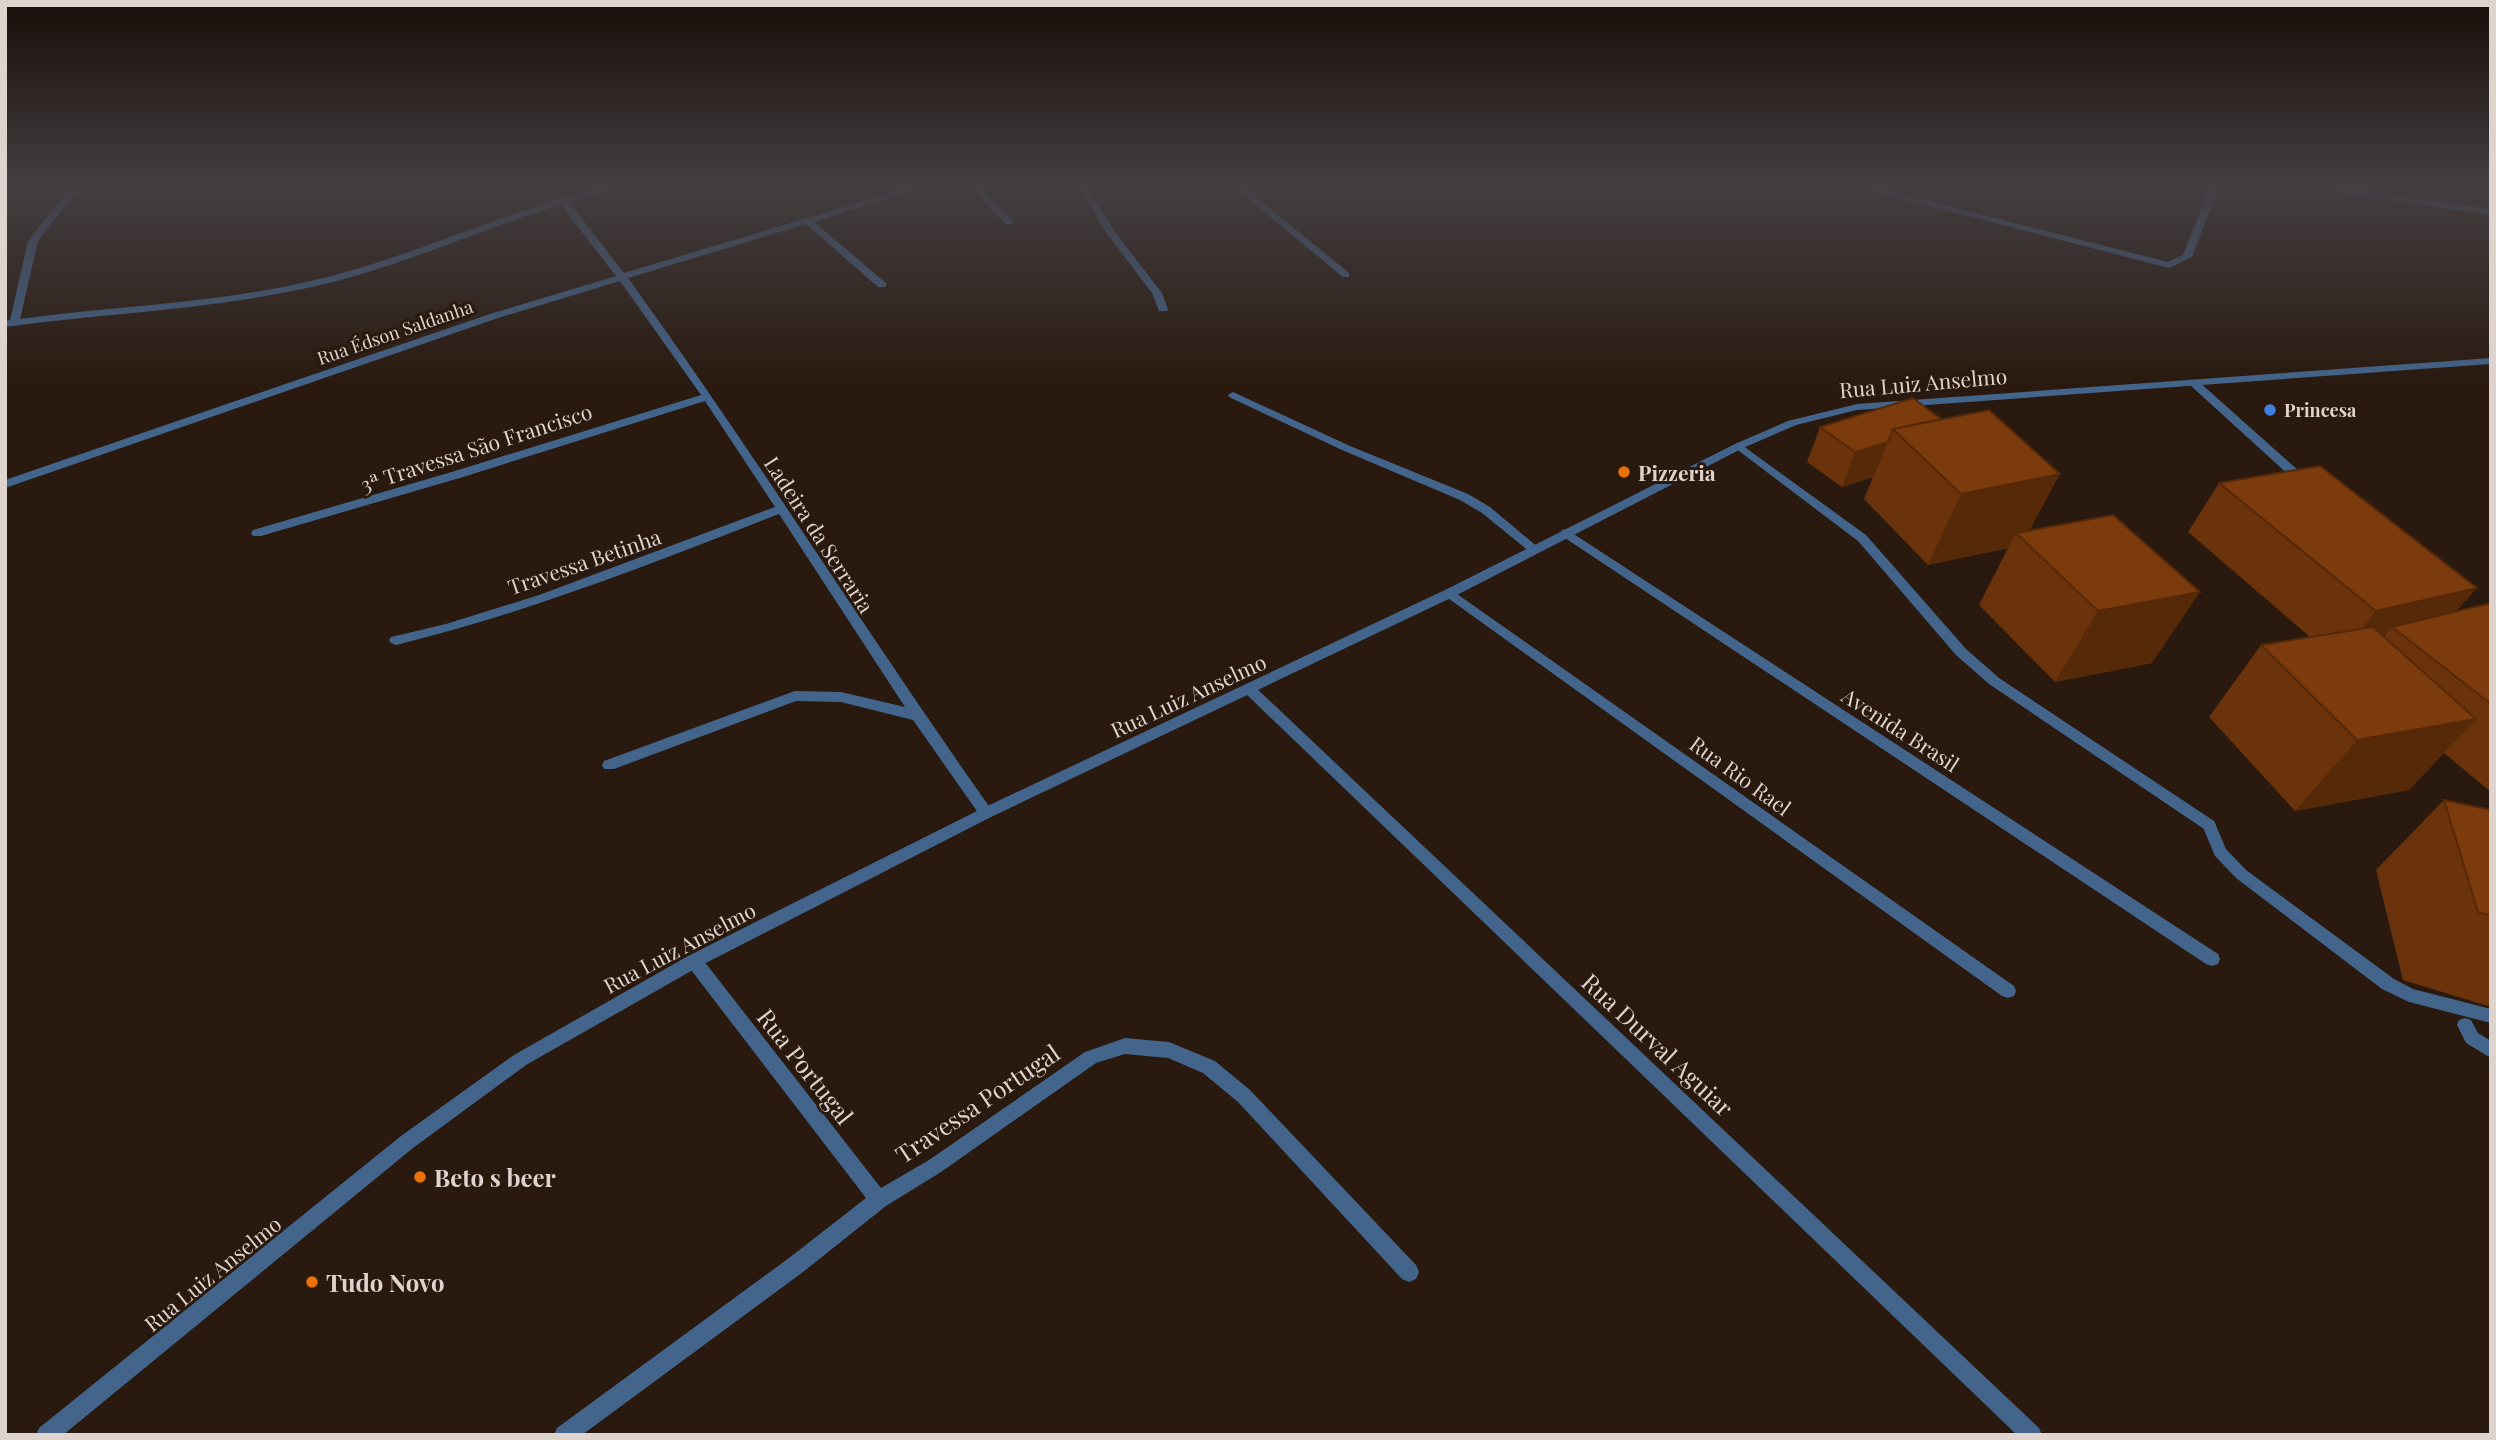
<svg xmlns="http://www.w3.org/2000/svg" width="2496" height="1440" viewBox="0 0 2496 1440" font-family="'Playfair Display',serif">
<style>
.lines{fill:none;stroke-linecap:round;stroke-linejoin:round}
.service{fill:#43658c;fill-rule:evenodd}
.minor{fill:#43658c;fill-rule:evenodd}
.tertiary{fill:#43658c;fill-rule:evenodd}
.wall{fill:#6a330b}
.shaded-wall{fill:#562909}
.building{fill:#7b3b0d;stroke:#562909;stroke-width:2}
.shop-dot{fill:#3f7fe0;stroke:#29190e;stroke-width:2.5}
.food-dot{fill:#e8710a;stroke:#29190e;stroke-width:2.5}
.labels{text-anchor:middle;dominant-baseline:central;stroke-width:6;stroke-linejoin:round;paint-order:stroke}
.far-street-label{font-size:18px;fill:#dfd4cd;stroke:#29190e}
.far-poi-label{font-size:18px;font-weight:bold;fill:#dfd4cd;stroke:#29190e;text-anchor:start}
.street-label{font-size:21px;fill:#dfd4cd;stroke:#29190e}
.poi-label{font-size:21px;font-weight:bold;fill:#dfd4cd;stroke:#29190e;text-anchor:start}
.near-street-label{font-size:24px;fill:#dfd4cd;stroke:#29190e}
.near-poi-label{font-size:24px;font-weight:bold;fill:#dfd4cd;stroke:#29190e;text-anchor:start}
</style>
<rect width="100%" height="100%" fill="#29190e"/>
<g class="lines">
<!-- service -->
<path class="service" d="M2194 380 2198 381 2309 480V486H2301L2190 385V381Z
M1233 392 1350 446 1468 494 1490 507 1540 549 1538 552H1530L1482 513 1460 500 1342 450 1229 397 1228 395Z
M2209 819 2214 821 2226 849 2246 870 2394 979 2413 989 2491 1009V1023L2409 1002 2382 989 2236 878 2215 856 2202 825 2204 821Z
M2465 1018 2471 1020 2478 1033 2491 1041V1058L2466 1043 2457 1025 2459 1020Z"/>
<!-- minor -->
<path class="minor" d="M71 187H80L38 241 20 319C123 305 230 303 331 276 396 259 458 233 522 211 553 201 586 187 619 187L569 202 624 273 910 187H924L814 222 886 283V287H878L806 224 628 278C754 452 867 634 991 809L993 813 991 817H981L913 720 841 702 796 701 614 769H604L602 765 604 761 795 691 841 692 905 707 779 514C653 563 528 613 396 645L391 643 389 640 391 637 446 624 539 595 775 507 705 401 463 477 261 536H253L251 533 253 530 455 471 701 395 620 281 501 317 5 488V480L493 313 616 276 561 205C484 228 411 262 333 282 226 309 114 312 5 327V321L10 320 28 241Z
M970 187H979L1012 220V224H1006Z
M1078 187H1087L1115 232 1162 293 1168 309 1167 311H1159L1152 293 1108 235Z
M1234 187H1244L1349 273V277H1343Z
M1856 187H1872L2168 262 2183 255 2210 187H2219L2192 257 2169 268Z
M2319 187H2343L2491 209V215L2323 190Z
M1739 443 1866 535 1966 649 1999 678 2214 821 2216 825 2214 829H2204L1989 684 1956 655 1858 541 1735 448 1733 446Z
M1566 529 2218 954 2220 959 2218 964 2212 966 2206 964 1562 536 1560 533 1562 530Z
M1450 589 2014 986 2016 991 2014 996 2008 998 2002 996 1445 596 1444 593 1445 590Z
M1249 684 1254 686 2039 1428 2042 1435H2017L1244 692 1242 689Z
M694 954 700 956 881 1188 929 1160 1085 1052 1125 1038 1169 1042 1215 1061 1250 1090 1416 1265 1419 1272 1416 1279 1409 1282 1402 1279 1238 1102 1203 1073 1168 1058 1125 1054 1096 1063 941 1172 886 1206 803 1272 582 1435H554L557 1428 789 1258 866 1198 688 966 686 961 688 956Z"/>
<!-- tertiary -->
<path class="tertiary" d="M2491 358V364L1857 410 1796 425 1743 448 1455 596 991 817 700 966 526 1065 413 1148 63 1435H36L39 1428 401 1136 514 1055 688 956 981 809 1445 590 1735 444 1788 421 1857 404Z"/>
</g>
<!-- wall -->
<path class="wall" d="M1913 398 2030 531 2152 663 2055 682 1979 605 2008 548 1928 565 1864 499 1873 477 1842 487 1807 462 1820 427Z
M2219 483 2456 611 2491 603V792L2444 753 2409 790 2295 811 2209 717 2261 645 2310 637 2188 532Z
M2444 800 2491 810V1007L2403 980 2376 870Z"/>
<!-- shaded-wall -->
<path class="shaded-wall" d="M1888 442 1873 477 1842 487 1855 452Z
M2060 474 2024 541 2016 533 2008 548 1928 565 1961 494Z
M2477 588 2434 637 2392 627 2371 652 2337 660 2376 611Z
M2200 592 2152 663 2055 682 2098 611Z
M2476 719 2409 790 2295 811 2357 740Z"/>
<!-- building -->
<path class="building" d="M1913 398 1941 419 1893 429 1888 442 1855 452 1820 427Z
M1989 410 2060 474 1961 494 1893 429Z
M2320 466 2477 588 2376 611 2219 483Z
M2113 515 2200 592 2098 611 2016 533Z
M2491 603V704L2392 627Z
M2373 627 2476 719 2357 740 2261 645Z
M2444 800 2491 810V916L2478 912Z"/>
<!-- sky -->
<linearGradient id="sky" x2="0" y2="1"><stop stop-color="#170e08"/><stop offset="0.48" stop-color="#433e41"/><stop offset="1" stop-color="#433e41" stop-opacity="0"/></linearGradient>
<rect width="2496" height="389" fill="url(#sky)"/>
<!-- markers -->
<circle class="shop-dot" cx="2270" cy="410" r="7"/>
<g class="food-dot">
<circle cx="1624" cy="472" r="7"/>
<circle cx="420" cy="1177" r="7"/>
<circle cx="312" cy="1282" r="7"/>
</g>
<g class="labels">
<!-- far-street labels -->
<g class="far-street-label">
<text transform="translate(395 332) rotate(-19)">Rua Édson Saldanha</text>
</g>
<!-- far-poi labels -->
<g class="far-poi-label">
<text x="2284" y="410">Princesa</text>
</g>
<!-- street labels -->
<g class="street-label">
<text transform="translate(1923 382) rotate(-5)">Rua Luiz Anselmo</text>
<text transform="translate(476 447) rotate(-18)">3ª Travessa São Francisco</text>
<text transform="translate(820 534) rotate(57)">Ladeira da Serraria</text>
<text transform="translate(584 561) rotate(-19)">Travessa Betinha</text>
<text transform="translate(1188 695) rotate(-25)">Rua Luiz Anselmo</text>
<text transform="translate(1901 729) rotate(33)">Avenida Brasil</text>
<text transform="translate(1741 775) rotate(36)">Rua Rio Rael</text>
<text transform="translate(679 947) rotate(-28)">Rua Luiz Anselmo</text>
<text transform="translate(212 1273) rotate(-39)">Rua Luiz Anselmo</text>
</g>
<!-- poi labels -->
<g class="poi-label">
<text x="1638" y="472">Pizzeria</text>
</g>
<!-- near-street labels -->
<g class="near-street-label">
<text transform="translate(1658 1044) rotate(43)">Rua Durval Aguiar</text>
<text transform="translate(806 1066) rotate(52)">Rua Portugal</text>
<text transform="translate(977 1103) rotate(-34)">Travessa Portugal</text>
</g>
<!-- near-poi labels -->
<g class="near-poi-label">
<text x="434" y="1177">Beto s beer</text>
<text x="326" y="1282">Tudo Novo</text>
</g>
</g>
<!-- border -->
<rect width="2496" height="1440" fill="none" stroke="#dfd4cd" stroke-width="14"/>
</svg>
